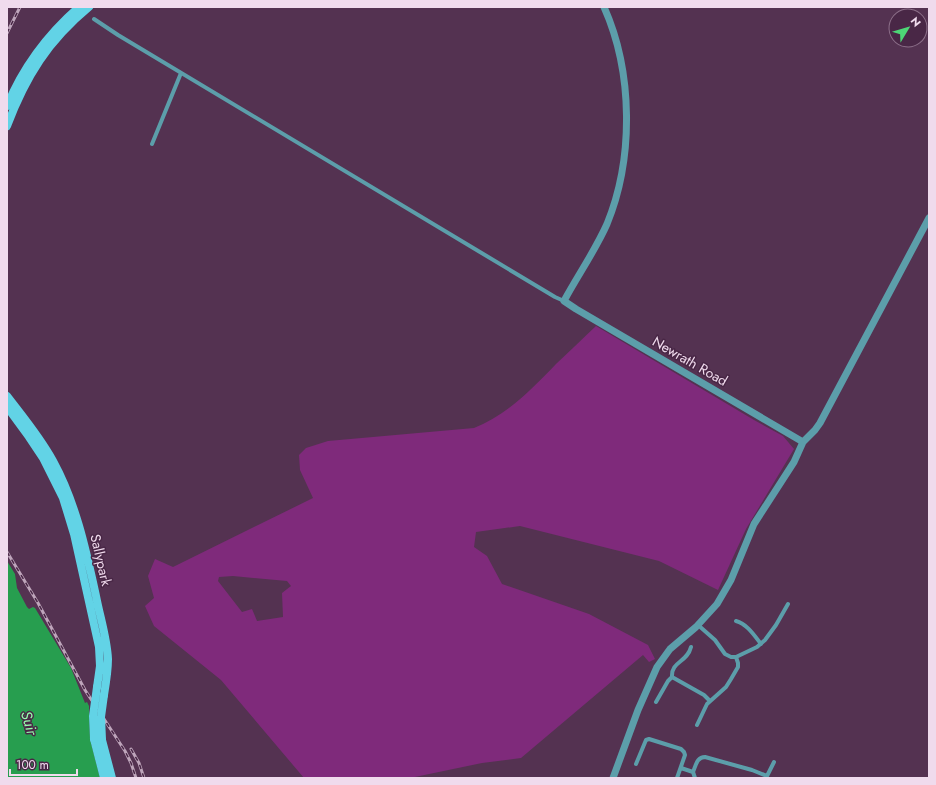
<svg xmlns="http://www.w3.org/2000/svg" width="936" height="785" viewBox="0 0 936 785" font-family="Jost,sans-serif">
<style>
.green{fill:#7f2a7b;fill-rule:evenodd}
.water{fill:#279e4f}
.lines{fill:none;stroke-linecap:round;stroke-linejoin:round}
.minor{stroke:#5c9eaa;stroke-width:4}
.tertiary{stroke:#5c9eaa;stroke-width:7}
.secondary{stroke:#62d3e6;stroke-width:8}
.rail-casing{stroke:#bea5bb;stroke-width:3}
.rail{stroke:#492746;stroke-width:1.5;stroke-dasharray:4.5;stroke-linecap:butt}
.secondary-bridge{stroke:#62d3e6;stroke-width:8}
.labels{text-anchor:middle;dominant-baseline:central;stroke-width:3;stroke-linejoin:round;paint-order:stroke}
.street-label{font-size:14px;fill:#f0dbed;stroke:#492746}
.water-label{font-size:15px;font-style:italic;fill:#96fead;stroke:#492746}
</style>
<rect width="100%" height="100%" fill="#543251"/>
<!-- green -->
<path class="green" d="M596 326 754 420 783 436 794 449 746 529 718 590 659 561 520 526 476 532 474 547 487 556 502 584 589 614 648 645 655 659 649 662 643 655 521 758 482 763 410 778H304L221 680 154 626 145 606 154 598 148 576 155 559 173 567 313 498 300 470 299 455 306 448 328 441 474 428C507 415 532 389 556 364 570 351 583 338 596 326ZM233 576 287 581 291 586 282 593 283 617 257 621 252 609 242 612 218 581 219 577Z"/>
<!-- water -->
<path class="water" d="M7 561 15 574 17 588 27 607 29 609 33 607 35 608 71 668 85 703 87 702 89 706 90 739 100 778H7Z"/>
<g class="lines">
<!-- minor -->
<path class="minor" d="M94 19 118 35 555 297 564 301
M152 144 181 73
M736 621C747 624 754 635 761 644
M698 625 715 640 725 654 731 657H736L757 647 765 640 776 625 788 604
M672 677 704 695 710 701
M656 702 668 681 672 677C671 661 687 663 691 647
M697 725 707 704 726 687 731 679 738 667V663L736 657
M636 764 646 740 649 739 681 749 684 752 685 755 677 778
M681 768 693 772
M695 778 693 772C696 765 697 757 705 757L752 770 767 776
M766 778 774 762"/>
<!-- tertiary -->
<path class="tertiary" d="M604 7C633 72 634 158 607 224 595 251 578 275 564 301L576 309 803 442
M613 778 638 710 657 667 670 649 696 627 717 604 731 580 754 524 794 462 803 442 815 430 820 423 929 218"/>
<!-- secondary -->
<path class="secondary" d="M7 106C23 67 47 35 79 7
M7 126C26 76 48 41 89 7
M7 396C23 417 40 437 53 461 76 503 86 550 96 596 100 617 107 638 108 659 108 671 106 683 104 695
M7 407 29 437 43 458 63 498 74 534 99 647 100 666 97 687
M94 739 104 778
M102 740 112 778"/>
<defs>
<path id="rail" d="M7 33 20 7
M7 552 38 603 85 690 125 751 131 763 136 778
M131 749 139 763 144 778"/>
</defs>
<!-- rail casing -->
<use href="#rail" class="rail-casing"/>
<!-- rail -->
<use href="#rail" class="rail"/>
<!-- secondary-bridge -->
<path class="secondary-bridge" d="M94 739 93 716 97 687
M102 740 101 717 104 695"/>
</g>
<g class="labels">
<!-- street labels -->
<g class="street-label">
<text transform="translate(690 361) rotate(30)">Newrath Road</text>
<text transform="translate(101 560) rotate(77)">Sallypark</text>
</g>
<!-- water labels -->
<g class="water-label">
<text transform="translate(29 723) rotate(74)">Suir</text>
</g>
</g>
<!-- border -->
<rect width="936" height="785" fill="none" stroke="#f0dbed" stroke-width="16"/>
<!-- north arrow -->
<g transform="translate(908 28) rotate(52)"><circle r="19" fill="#492746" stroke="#8c6f89"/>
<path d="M0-3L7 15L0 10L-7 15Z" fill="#4dd676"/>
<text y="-6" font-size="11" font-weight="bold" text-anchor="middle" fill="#f0dbed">N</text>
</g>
<!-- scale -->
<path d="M10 769v6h67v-6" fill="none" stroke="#f0dbed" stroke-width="2"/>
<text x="16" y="769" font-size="12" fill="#f0dbed" stroke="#492746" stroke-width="3" paint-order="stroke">100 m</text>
</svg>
